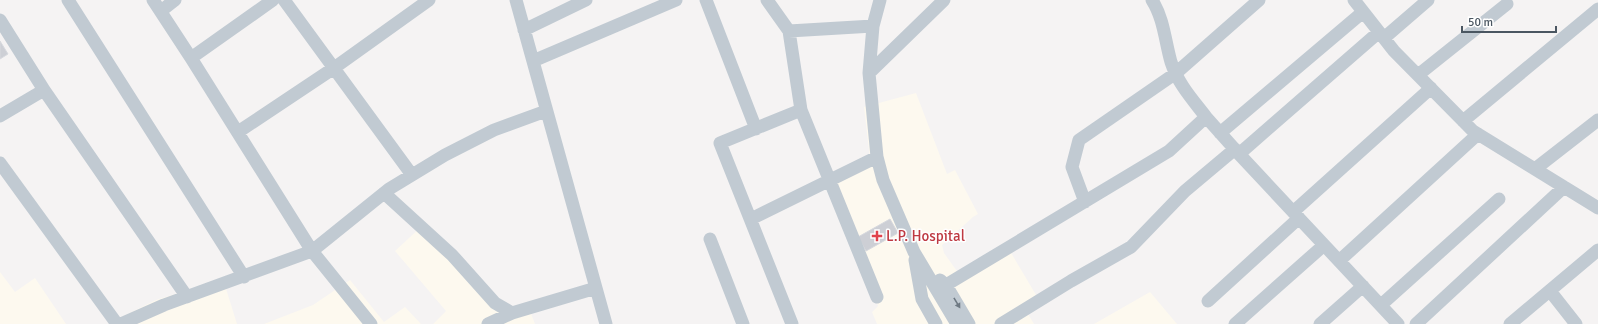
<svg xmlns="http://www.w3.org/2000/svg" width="1598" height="324" viewBox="0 0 1598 324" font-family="Signika,sans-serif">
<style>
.commercial{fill:#fdf9ef}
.building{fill:#cdcfd5;stroke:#d7d9de}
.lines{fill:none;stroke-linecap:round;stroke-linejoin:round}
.minor{stroke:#c1cad2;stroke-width:13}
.oneway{fill:#6e7983}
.health-dot{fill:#e0444e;stroke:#fff;stroke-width:1.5}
.labels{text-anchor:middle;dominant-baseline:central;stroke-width:3;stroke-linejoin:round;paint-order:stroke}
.health-label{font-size:15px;fill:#be3a42;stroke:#fff;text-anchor:start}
</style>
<rect width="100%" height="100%" fill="#f5f3f3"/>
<!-- commercial -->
<path class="commercial" d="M916 93 947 174 955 170 978 214 973 217 942 245 944 253 959 274 1007 246 1039 300 1025 309 1034 324H877L872 312 878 306 865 269 829 174 870 159 864 107Z
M422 226 508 311 528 306 535 324H433L446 311 395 251Z
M0 272 15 292 35 278 66 324H0Z
M223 279 237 324H112L118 319 156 300Z
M350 280 384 322 405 307 421 324H264L313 305Z
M1150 292 1177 324H1094Z"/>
<!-- building -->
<path class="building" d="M0 41 8 54 0 59Z
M890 219 898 233 866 251 858 237Z"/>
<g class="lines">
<!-- minor -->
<path class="minor" d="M68 0 244 277
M153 0 191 58 312 251 371 324
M284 0 412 175
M516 0 606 324
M706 0 756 129
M767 0 789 31 873 26
M880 0 873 26 869 73 877 157 883 180 914 252 957 324
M1152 0C1164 19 1165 41 1171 62 1178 84 1193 100 1206 117
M1354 0 1394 51 1473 131 1598 208
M161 11 175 0
M0 20 44 90 0 116
M524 30 586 0
M789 31 801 110 720 143 792 324
M1379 32 1239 154 1398 324
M1384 38 1428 0
M191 58 273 0
M533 61 676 0
M869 73 944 0
M1418 75 1507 4
M44 90 187 297
M801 110 877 297
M1463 121 1598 9
M238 132 334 68 429 0
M1220 133 1363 12
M0 163 117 324
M1535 169 1598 120
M384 193 452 255 495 303 512 313 596 288
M1085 202 1072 167 1079 140 1176 73 1259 0
M1293 212 1431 88
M751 219 877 157
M710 239 743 324
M915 260 922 299 936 324
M1339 261 1478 134
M940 280 946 285 969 324
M946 285 1169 151 1206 117 1239 154
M1550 291 1576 324
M1208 301 1299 218
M1381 305 1499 199
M121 324 164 305 312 251 389 189 445 155 494 130 546 111
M488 324 512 313
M1001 324 1071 281 1131 247 1185 191 1235 149
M1235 324 1324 245
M1320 324 1363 286
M1416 324 1564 187
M1510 324 1598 250"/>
</g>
<!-- one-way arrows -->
<defs><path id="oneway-solid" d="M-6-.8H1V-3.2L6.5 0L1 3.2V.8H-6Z"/></defs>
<use class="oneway" href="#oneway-solid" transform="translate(957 303) rotate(59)"/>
<!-- markers -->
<path class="health-dot" d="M875 230h4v4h4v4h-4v4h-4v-4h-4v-4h4z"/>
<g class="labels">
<!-- health labels -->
<g class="health-label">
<text x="886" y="236">L.P. Hospital</text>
</g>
</g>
<!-- scale -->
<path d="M1462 26v6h94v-6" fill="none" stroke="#4a5661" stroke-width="2"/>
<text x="1468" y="26" font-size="12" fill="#4a5661" stroke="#ffffff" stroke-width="3" paint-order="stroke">50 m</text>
</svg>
